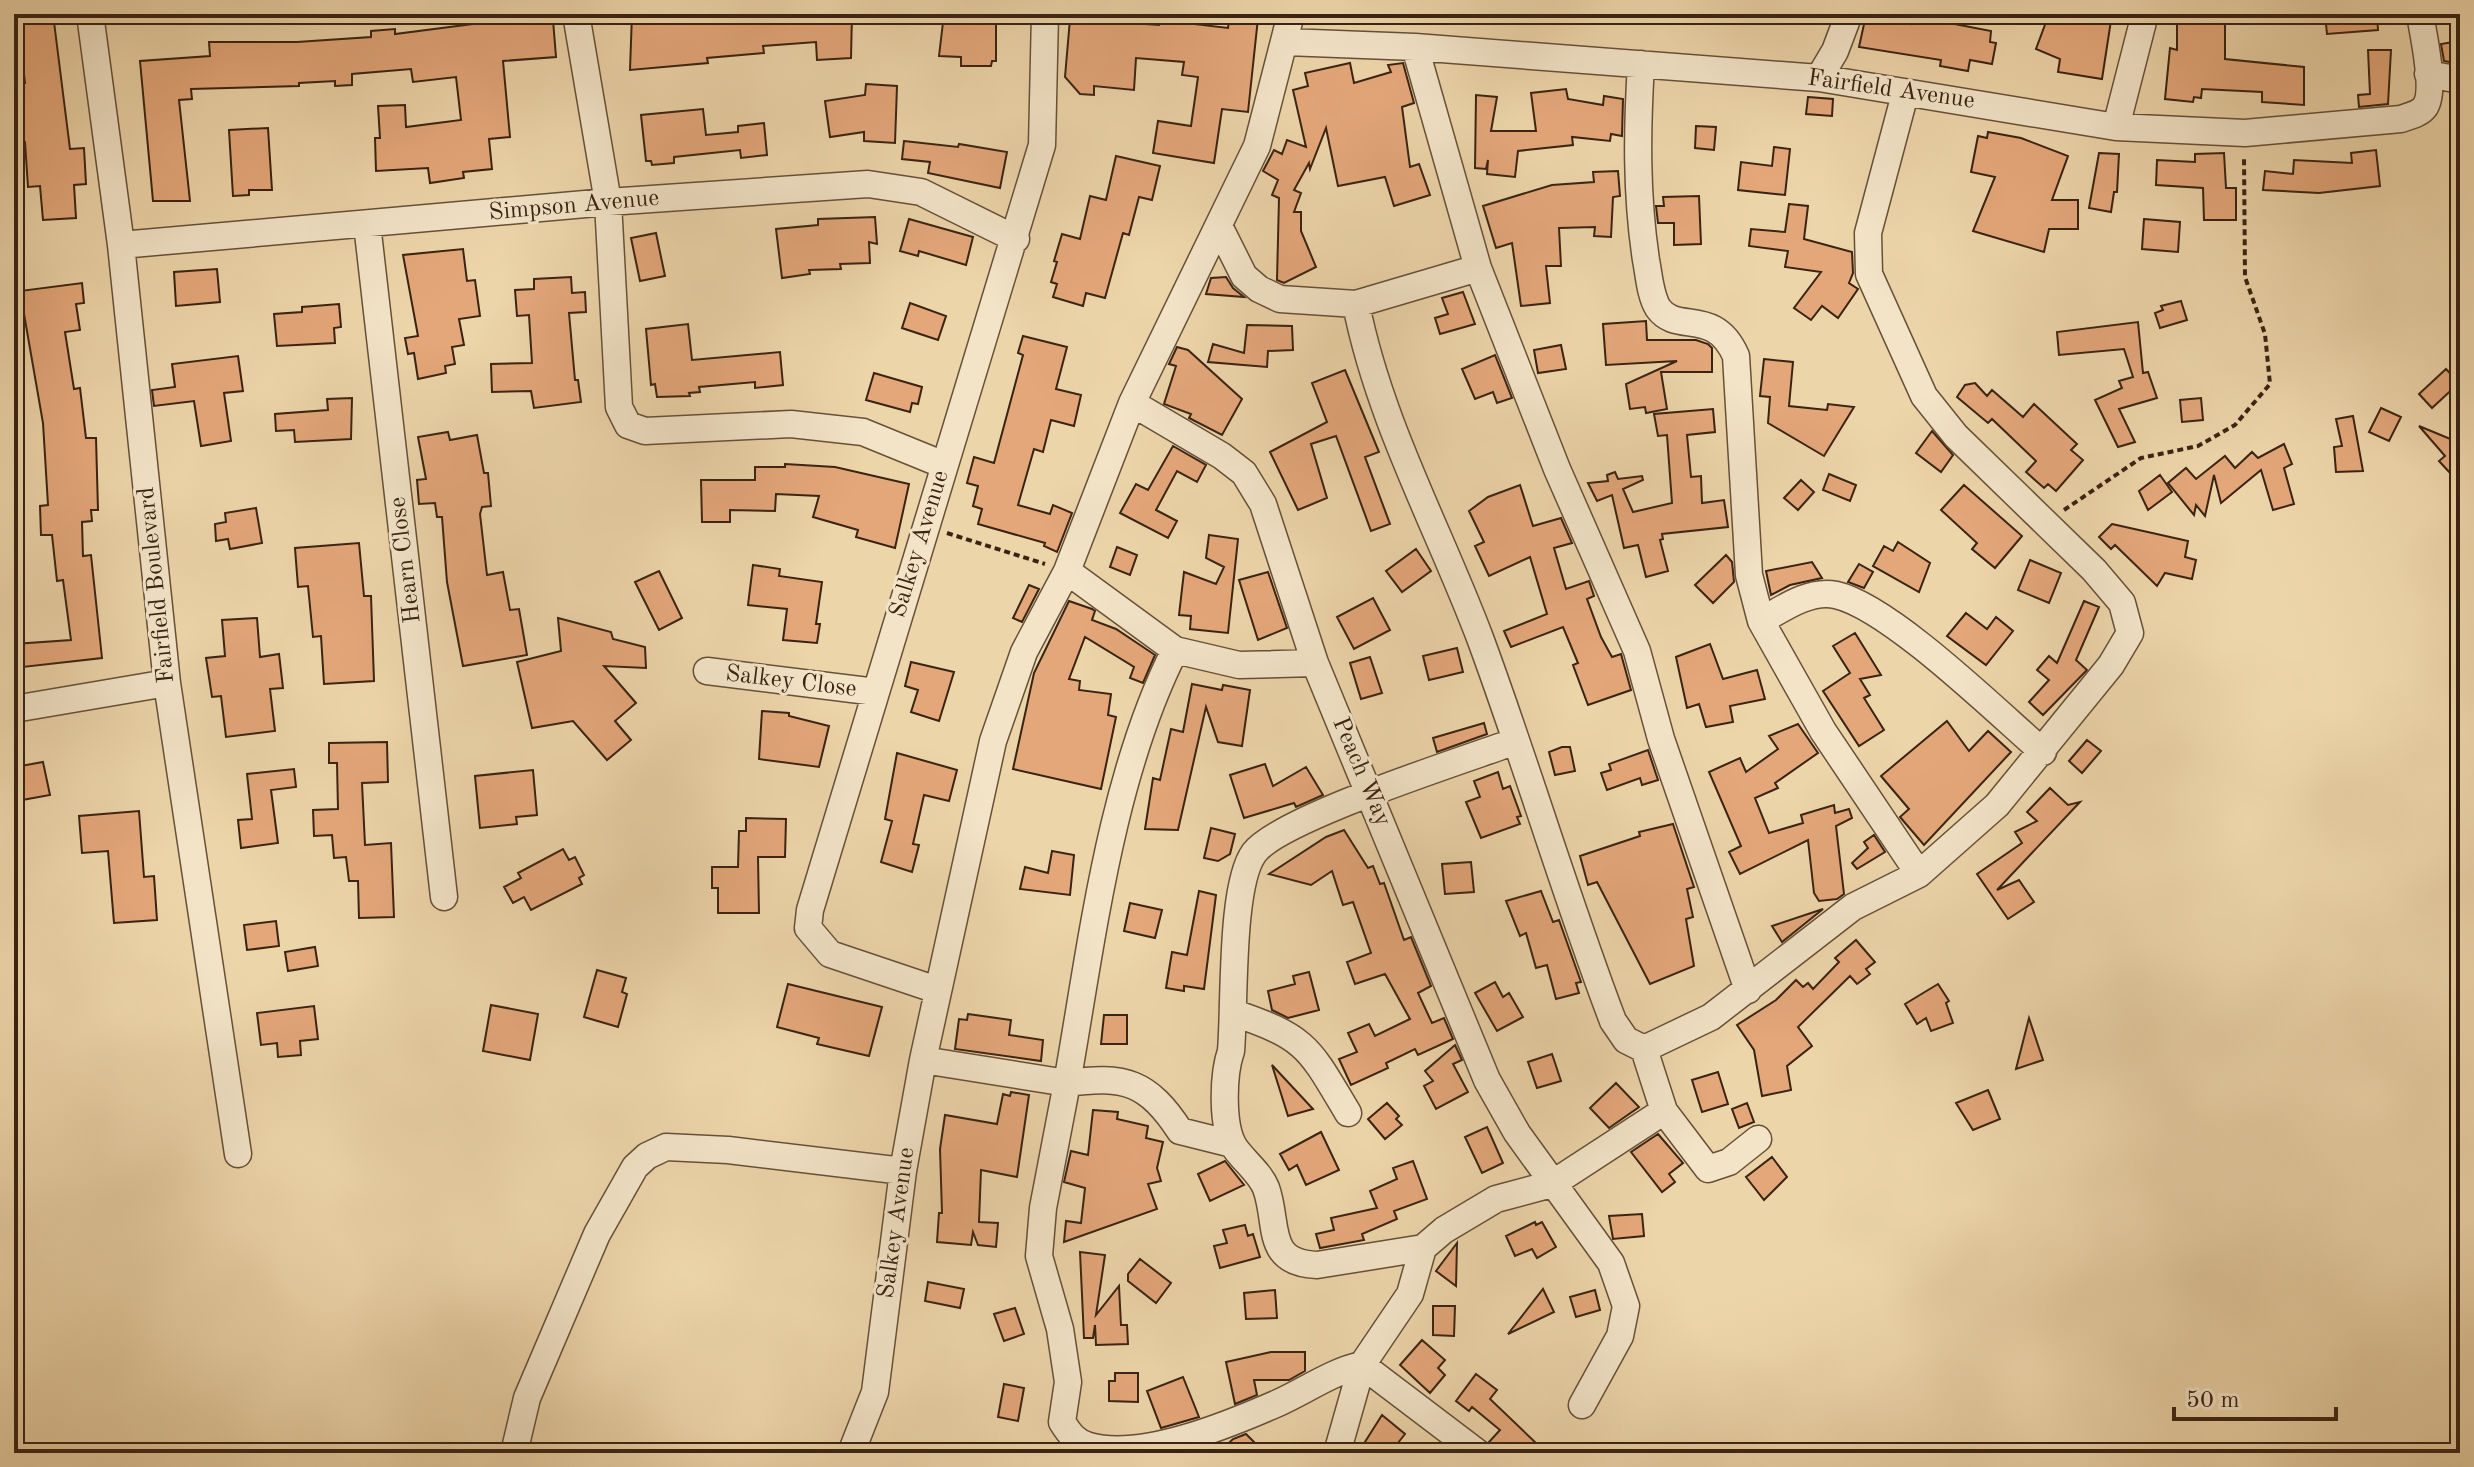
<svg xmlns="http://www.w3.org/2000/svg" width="2474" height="1467" viewBox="0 0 2474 1467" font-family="'Old Standard TT',serif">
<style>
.building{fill:#e4a77a;stroke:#392312;stroke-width:2}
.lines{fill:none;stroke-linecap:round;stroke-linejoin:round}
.street-casing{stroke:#665038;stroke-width:29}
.path{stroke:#392312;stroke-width:4;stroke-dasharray:6 4;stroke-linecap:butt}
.street{stroke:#f3e4c8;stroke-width:26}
.labels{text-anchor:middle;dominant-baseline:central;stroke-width:6;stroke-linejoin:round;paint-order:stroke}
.street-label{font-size:24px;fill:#392312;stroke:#f3e4c8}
</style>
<rect width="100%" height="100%" fill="#edd5aa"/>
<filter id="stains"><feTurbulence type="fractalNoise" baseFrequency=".0025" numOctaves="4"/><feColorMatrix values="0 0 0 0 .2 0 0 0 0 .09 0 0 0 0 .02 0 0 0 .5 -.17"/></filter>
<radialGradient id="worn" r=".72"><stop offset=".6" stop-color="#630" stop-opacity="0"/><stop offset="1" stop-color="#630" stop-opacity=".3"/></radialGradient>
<!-- building -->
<path class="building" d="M17 14H53L70 149 84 148 86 184 74 185 76 218 43 220 40 186 28 187 25 142 14 143V83H25Z
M632 14H852L851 58 817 60 816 42 763 46 764 53 707 58 708 63 630 70Z
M944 14H996V61H992L991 66H961V57L939 56Z
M1230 14 1258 18 1248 112 1222 109 1214 163 1153 153 1158 121 1191 126 1198 77 1182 75 1184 62 1136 58 1134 90 1094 86V95L1080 94 1065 77 1070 19 1159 25 1160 20 1228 28Z
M2049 14H2112L2102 79 2058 72 2060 59 2036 49Z
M2325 14H2377L2378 30 2327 34Z
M1866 15 1911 24 1913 16 1991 31 1990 42 1996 43 1992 64 1970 60 1968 71 1940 66 1941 60 1859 47Z
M553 20 556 57 503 61 510 137 489 139 492 169 463 172 464 178 430 183 428 168 376 171 375 138H380L378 106 405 105 406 127 461 120 456 77 413 82 411 69 352 74V85L335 86V81L299 83V86L191 89 192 99 179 100 190 201H153L140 61 210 56 209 42H297L371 37V31L395 29V34L496 21Z
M2177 23H2225V59L2304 67V105L2262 102V92L2202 89 2201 98 2194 97 2193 102 2165 99 2170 48 2177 50Z
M2460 41V64L2444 61 2441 44Z
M2368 50H2391L2388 104 2359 107 2358 95 2370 94Z
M1350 63 1354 83 1391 72 1388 65 1403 63 1414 103 1402 107 1410 167 1419 164 1430 195 1394 206 1385 177 1338 186 1326 128 1310 169 1309 163 1294 190 1301 193 1294 212H1301V231L1316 267 1284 283 1277 280 1279 198 1272 195 1278 180 1263 171 1274 150 1282 154 1287 140 1306 147 1293 90 1308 86 1305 73Z
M866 84 897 86 895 143 864 141V132L830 137 825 101 865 95Z
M1566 89 1568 99 1603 105 1604 96 1623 99 1622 136 1611 134 1610 141 1572 137 1573 145 1518 151 1515 177 1487 174 1488 160 1486 169 1475 168 1476 95 1497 97 1491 131H1536L1531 93Z
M1808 97 1833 99 1832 116 1806 114Z
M703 109 706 135 738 132V126L764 123 767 155 741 158 740 150 674 157V163L652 165 651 161H646L641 115Z
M1696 126 1716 127 1714 150 1695 148Z
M268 128 272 190H249V195L233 196 229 130Z
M1988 132 2021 138 2068 156 2052 200H2078V229H2049L2044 252 1973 231 1995 177 1971 172 1978 136 1987 138Z
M904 141 958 147 959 144 1007 152 1000 188 928 173 930 162 902 159Z
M1774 147 1790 149 1785 195 1738 190 1741 162 1772 166Z
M2376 150 2380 186 2319 193 2263 190 2265 171 2293 174 2294 160 2352 163 2351 153Z
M2099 153 2119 154 2117 192H2114L2111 212 2089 208Z
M2224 153 2226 188H2236V220H2204L2203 188 2156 185 2157 160 2195 162V154Z
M1116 156 1160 166 1152 200 1139 197 1129 235 1123 233 1105 298 1086 293 1083 306 1053 297 1057 284 1051 282 1057 262 1054 261 1062 234 1080 239 1090 196 1106 200Z
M1618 171 1620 196 1613 197 1611 237 1594 236 1595 227 1559 228 1561 266H1546L1550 303 1521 306 1512 243 1496 248 1483 206 1552 185 1594 182 1593 172Z
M1699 196 1701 244 1674 245V223H1658L1656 206H1664L1663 197Z
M1789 204 1808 206 1804 239 1852 252 1853 273 1849 283 1858 289 1838 318 1822 306 1811 320 1794 308 1821 272 1785 267 1788 251 1749 246 1751 229 1785 232Z
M875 217 877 244 869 242 870 263 840 264 841 269 809 270 810 274 782 278 776 229 818 225V219Z
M909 219 973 237 966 265 919 251 918 256 900 251Z
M2144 219 2180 222 2178 252 2142 249Z
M656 233 665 276 640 281 631 238Z
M463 249 467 281 475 280 480 316 459 319 464 345 452 347 455 364 445 366 446 373 418 379 414 353 408 354 405 338 418 336 403 255Z
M217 269 220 302 176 306 174 272Z
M571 277 572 293 585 292 586 312 569 313 575 380H578L581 402 534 408 531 391 492 392 491 364 532 363 529 315 517 316 515 290 534 289V279Z
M1226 277 1233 288 1244 297 1206 294 1211 278Z
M82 283 84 303 76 304 80 330 65 332 74 389 80 388 86 438H96L98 510H91L92 521 82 522 83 556 91 555 102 658 14 668V644L71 640 63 580 57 581 52 535H41L40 506 48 505 43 423 20 291Z
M1463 292 1475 324 1440 334 1435 318 1448 314 1442 298Z
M2181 301 2187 320 2160 328 2155 313 2163 310 2161 306Z
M910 303 946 316 938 340 902 328Z
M339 304 341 327 334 328 335 343 277 346 274 314 302 312V307Z
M1646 321 1647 340H1696L1708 344 1712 348V372H1661L1667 409 1646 413 1645 407 1630 409 1626 384 1677 361 1606 365 1603 324Z
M2138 322 2143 373 2148 372 2157 398 2119 409 2135 442 2118 447 2095 400 2122 388 2119 381 2133 377 2124 349 2059 355 2057 332Z
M688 324 692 360 780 352 783 385 755 388V382L699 387 700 392 689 393 690 396 657 397 655 384 651 385 646 329Z
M1247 325 1292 326 1293 350 1268 351 1267 367 1208 362 1213 344 1244 353Z
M1023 336 1067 347 1056 389 1081 395 1074 426 1051 420 1043 452 1034 449 1018 505 1050 514 1053 505 1072 513 1057 552 1044 546 1045 543 978 524 982 509 973 506 978 486 967 483 974 457 994 463 1023 355 1018 353Z
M1561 345 1566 369 1538 373 1534 350Z
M1177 347 1188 350 1242 399 1222 435 1189 418 1191 414 1164 404 1176 366 1169 364Z
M1495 355 1512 398 1497 403 1493 392 1475 399 1462 369Z
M238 356 243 391 224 393 231 441 201 446 194 401 154 406 152 390 175 387 172 364Z
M1764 359 1793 362 1789 406 1827 410 1828 404 1854 407 1824 456 1768 423 1770 397 1760 396Z
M2446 369 2459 383 2432 408 2419 394Z
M1345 370 1379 452 1365 457 1390 524 1371 531 1336 436 1311 444 1327 498 1298 510 1270 452 1327 422 1312 383Z
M874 373 922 387 918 404 912 403 910 412 866 400Z
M1975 383 1987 396 1992 390 2023 417 2034 404 2077 444 2071 450 2083 460 2056 491 2048 484 2044 488 2026 472 2036 461 1992 419 1988 423 1957 397 1965 385Z
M352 398 351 439 295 442 294 430 276 431 275 414 328 410 327 399Z
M2201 398 2203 420 2182 422 2180 400Z
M2381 408 2401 417 2389 441 2369 432Z
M1713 409 1715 432 1687 435 1691 477 1701 476 1702 503 1724 500 1728 527 1662 534 1663 539 1660 540 1668 571 1646 577 1638 545 1624 548 1612 495 1597 501 1588 483 1608 481 1607 475 1615 472 1618 479 1642 476 1643 480 1623 489 1633 512 1672 503 1667 435 1658 436 1654 414Z
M2353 416 2363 471 2336 472 2334 447 2342 446 2336 419Z
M2419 426 2460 443V474L2456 469 2451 474 2439 461 2445 456Z
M1932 431 1953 455 1941 472 1916 453Z
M448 432 450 440 477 435 484 473H488L491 506 482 507 480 514 487 575 503 572 510 610 519 609 527 655 463 666 447 582 442 517H437L435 503 419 504 417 480 426 479 418 437Z
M2284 444 2292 464 2284 468 2294 504 2273 510 2261 470 2221 503 2214 475 2205 516 2196 505 2194 515 2168 483 2186 468 2196 479 2225 456 2235 468 2252 452 2258 458Z
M1173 446 1206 465 1197 482 1177 471 1156 510 1177 521 1168 538 1120 513 1136 484 1148 490Z
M785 464 835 467 909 484 895 548 856 537 858 530 813 517 819 496 776 494 775 511 730 510V522H702L701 480H755V467H785Z
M1829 474 1856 485 1850 501 1823 490Z
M2160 475 2172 492 2148 510 2139 491Z
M1801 480 1814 492 1798 510 1784 498Z
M1520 485 1533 526 1561 518 1572 543 1554 548 1566 589 1589 581 1594 596 1587 599 1601 637 1612 657 1621 654 1631 690 1588 705 1573 665 1578 663 1563 627 1511 647 1504 631 1547 614 1530 557 1489 576 1475 546 1484 542 1469 511 1488 497Z
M1964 485 2022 536 1995 568 1972 549 1977 543 1941 510Z
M256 508 262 543 230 549 228 539 216 541 215 524 226 522 225 513Z
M2112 524 2188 541 2185 557 2196 560 2192 579 2165 573 2157 586 2115 545 2111 549 2099 537Z
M1209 535 1238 539 1228 633 1190 629 1191 616 1179 615 1184 572 1216 584 1224 567 1206 558Z
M1898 542 1930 563 1919 592 1873 566 1884 546 1893 551Z
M359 543 364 596H371L374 681 324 684 321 636 313 637 308 586 298 587 295 548Z
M1117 547 1137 555 1130 575 1110 567Z
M1416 549 1431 571 1402 592 1386 571Z
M1726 555 1732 562 1734 582 1713 603 1695 585Z
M2030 560 2061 573 2049 603 2018 590Z
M1812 562 1822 578 1790 585 1771 595 1766 571Z
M1859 564 1873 572 1864 588 1848 582Z
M753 565 780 569 779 576 822 582 816 624H820L817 643 783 640 787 609 748 605Z
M659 571 682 618 659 630 635 582Z
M1268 572 1287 628 1258 640 1239 580Z
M1029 585 1039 589 1022 622 1013 618Z
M1373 598 1390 630 1354 649 1337 617Z
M1069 601 1092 609 1095 611 1092 620 1116 629 1155 655 1143 683 1130 678 1134 667 1085 637 1069 679 1080 681 1079 690 1111 694 1108 715 1116 717 1101 789 1013 769 1034 673Z
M2084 601 2099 607 2076 660 2087 670 2043 715 2029 702 2049 680 2037 670 2049 656 2057 663Z
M1966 613 1987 629 1996 617 2013 631 1986 665 1947 636Z
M257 618 260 657 279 654 283 688 270 689 275 731 226 737 221 696 212 697 206 658 225 656 222 620Z
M558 618 611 632 613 639 645 647 646 668 604 666 636 703 615 721 631 740 607 760 573 721 532 728 517 662 561 651Z
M1855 633 1881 675 1860 679 1870 695 1864 698 1884 730 1859 746 1823 691 1850 673 1833 646Z
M1710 644 1723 679 1757 670 1765 699 1730 706 1733 722 1706 727 1699 704 1687 708 1676 657Z
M1457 648 1463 672 1429 680 1423 656Z
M1370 657 1382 693 1361 699 1350 663Z
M911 662 954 672 939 721 911 712 918 690 905 686Z
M1192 684 1222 690 1223 685 1250 690 1242 746 1218 742 1206 707 1178 830 1145 829 1153 778 1160 780 1171 729 1183 732Z
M762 711 789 713V716L829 726 819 767 759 759Z
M1947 721 1969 751 1988 731 2011 752 1924 845 1900 817 1909 809 1881 776Z
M1484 723 1487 734 1437 752 1433 738Z
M1798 724 1818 753 1775 783 1778 788 1755 798 1769 833 1803 823 1801 815 1834 805 1835 813 1849 809 1852 818 1836 826 1844 894 1837 899 1819 901 1814 893 1808 840 1740 874 1729 852 1741 846 1709 772 1740 758 1746 772 1778 749 1769 736Z
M2087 740 2101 751 2082 773 2069 761Z
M387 742 388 782 362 783 365 845 391 843 394 917 359 918 358 881H349L346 857 334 858 332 835 314 836 313 810 338 809 337 763H329V743Z
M1562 747H1570L1575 771 1555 775 1549 752Z
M1648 750 1658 780 1642 785 1640 778 1607 790 1601 773 1611 770 1609 764Z
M897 753 957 770 949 801 924 795 913 844 919 845 912 872 881 862 892 821 885 819Z
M43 762 50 795 22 800 15 767Z
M1265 764 1273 786 1306 767 1323 795 1296 807 1294 803 1244 818 1230 775Z
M294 769 296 787 271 790 278 843 241 848 238 820 252 819 247 774Z
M533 770 537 815 516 817 517 824 480 828 475 776Z
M1498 772 1503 789 1510 786 1521 816 1517 817 1520 824 1481 838 1466 802 1480 797 1474 781Z
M2050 788 2068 805 2080 802 1997 890 2019 880 2034 902 2008 919 1977 874 2022 843 2015 832 2037 821 2027 812Z
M139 811 144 877 154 876 157 920 114 923 108 851 82 853 79 816Z
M746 818 786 819 785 857H758L759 913H718V888H712V867H738L739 831H746Z
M1673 824 1694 887 1687 889 1693 917 1686 919 1694 966 1650 984 1597 882 1588 885 1580 856 1640 836 1639 832Z
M1211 828 1235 834 1230 854 1218 861 1204 858Z
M1344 830 1368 868 1373 866 1380 884 1384 883 1404 940 1411 937 1431 986 1418 993 1432 1023 1444 1018 1453 1039 1418 1055 1415 1049 1386 1063 1388 1068 1351 1085 1339 1059 1357 1052 1348 1033 1369 1024 1375 1036 1410 1019 1385 974 1355 984 1347 962 1371 953 1353 902 1343 905 1332 871 1311 885 1269 874 1326 837Z
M1874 835 1885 852 1857 869 1852 863 1868 848 1864 842Z
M563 849 569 860 575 857 584 875 579 878 582 884 531 910 524 897 513 903 504 887 521 878 518 873Z
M1052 851 1074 855 1070 895 1020 889 1025 867 1048 873Z
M1471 862 1474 892 1445 894 1442 864Z
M1199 891 1216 895 1204 989 1184 986V991L1166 988 1172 952 1187 955Z
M1541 891 1553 922 1559 920 1581 982 1576 983 1579 993 1556 999 1547 965 1536 968 1526 933 1520 936 1506 901Z
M1130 903 1162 910 1155 938 1124 931Z
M1823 909 1782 942 1772 926Z
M276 921 279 946 247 950 244 925Z
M1856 940 1875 962 1866 969 1870 974 1857 984 1850 976 1798 1027 1812 1046 1787 1066 1791 1090 1762 1096 1754 1050 1737 1025 1776 1000 1796 980 1803 987 1808 983 1813 989 1839 962 1835 958Z
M315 947 318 966 288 971 285 952Z
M597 970 626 978 622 992 627 994 618 1027 584 1017Z
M1309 972 1319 1010 1288 1018 1272 1010 1268 991 1295 984 1293 976Z
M1495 982 1503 997 1509 993 1523 1017 1497 1031 1475 993Z
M788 984 882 1007 869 1056 817 1044 819 1038 777 1027Z
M1938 984 1949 1001 1946 1003 1953 1023 1931 1031 1926 1018 1917 1024 1905 1004Z
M491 1005 538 1014 530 1060 483 1051Z
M314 1006 318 1039 300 1041 301 1055 278 1057 277 1043 261 1045 257 1013Z
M968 1014 1011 1020 1009 1035 1043 1040 1041 1061 955 1049 959 1019 967 1020Z
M1104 1015H1127V1044H1101Z
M2029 1018 2043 1060 2016 1069Z
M1455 1045 1462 1060 1453 1064 1468 1092 1436 1109 1424 1086 1433 1081 1425 1071Z
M1552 1054 1561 1081 1537 1088 1528 1062Z
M1272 1065 1313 1109 1288 1116Z
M1718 1072 1728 1104 1702 1112 1692 1080Z
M1616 1083 1639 1107 1609 1128 1590 1108Z
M1988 1090 2000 1119 1973 1130 1956 1103Z
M1011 1092 1029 1095 1017 1177 981 1170 979 1222 998 1223 996 1247 978 1245 973 1232 971 1245 937 1242 939 1213H942L940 1149 945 1115 997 1124 1003 1094 1010 1096Z
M1387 1103 1399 1116 1396 1119 1402 1125 1385 1139 1368 1119Z
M1747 1103 1754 1122 1739 1128 1732 1109Z
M1093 1110 1118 1112 1117 1119 1148 1126 1146 1138 1163 1142 1157 1168 1161 1181 1148 1184 1157 1209 1064 1242 1066 1221 1081 1223 1085 1188 1064 1182 1071 1151 1088 1155Z
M1487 1127 1503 1163 1482 1173 1465 1137Z
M1321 1132 1339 1170 1306 1185 1297 1165 1289 1170 1280 1154Z
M1658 1134 1683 1163 1669 1174 1675 1182 1662 1192 1631 1152Z
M1772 1157 1787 1177 1764 1200 1746 1177Z
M1225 1161 1244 1185 1210 1201 1198 1174Z
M1413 1161 1427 1199 1394 1211 1397 1219 1362 1234 1364 1240 1320 1248 1316 1234 1334 1230 1331 1218 1377 1208 1370 1191 1397 1179 1393 1168Z
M1642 1214 1644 1236 1613 1239 1609 1216Z
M1535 1222 1536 1225 1542 1222 1556 1247 1537 1258 1532 1249 1515 1256 1506 1236Z
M1245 1225 1248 1236 1253 1234 1260 1257 1220 1268 1214 1246 1227 1243 1223 1230Z
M1457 1243 1456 1286 1436 1271Z
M1080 1252 1105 1255 1096 1315 1119 1286 1121 1325H1127L1128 1344 1096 1345 1095 1325 1093 1338H1084Z
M1140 1259 1171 1283 1156 1303 1128 1281V1274Z
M928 1282 964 1289 960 1308 925 1301Z
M1543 1289 1554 1312 1508 1334Z
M1275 1290 1277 1318 1246 1319 1244 1293Z
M1595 1290 1600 1310 1576 1317 1570 1297Z
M1433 1306H1455L1454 1336 1433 1335Z
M1015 1308 1024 1334 1004 1341 994 1314Z
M1422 1340 1445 1360 1438 1368 1445 1375 1430 1393 1400 1365Z
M1271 1352H1305V1371L1289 1380H1254L1257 1395 1235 1404 1226 1362Z
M1115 1373H1138V1402L1109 1401V1381H1115Z
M1476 1374 1497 1390 1490 1399 1536 1443 1527 1453H1498L1489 1442 1500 1430 1472 1407 1469 1411 1456 1401Z
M1183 1377 1199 1417 1161 1428 1147 1391Z
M1004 1384 1024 1388 1018 1421 998 1417Z
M1382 1415 1405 1434 1390 1453H1358Z
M1246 1434 1265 1453H1218L1233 1439Z"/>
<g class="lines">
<defs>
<path id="street" d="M90 14 121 245 167 683 238 1154
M576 14 608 202 619 407 628 425 645 431 791 424 863 432 944 465
M1286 42 1415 47 1819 78 2116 127 2245 133 2401 119C2409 116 2419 114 2424 108 2437 93 2423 34 2420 14
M1415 47 1478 268 1557 469 1637 651 1661 739 1748 990
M1641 64C1637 130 1636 194 1646 260 1649 275 1650 295 1658 308 1677 335 1714 306 1736 356L1749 575 1761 621 1823 731 1919 874
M2428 74 2460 80
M1819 78 1835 51 1849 14
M2116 127 2145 14
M367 224 444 897
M1220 228 1244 276 1259 289 1280 299 1356 304 1478 268
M121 245 608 202 868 184 921 192 1016 239
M1356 304C1379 421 1438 527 1480 638 1527 765 1565 895 1613 1021L1626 1040 1644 1049 1711 1017 1853 907 1919 874 1997 805 2111 665 2130 633 2122 603 2094 570 1956 436 1924 396 1869 274 1868 233 1905 94
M1132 403 1222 456 1244 473 1263 504 1315 663 1487 1080 1517 1133 1611 1263 1626 1306 1620 1336 1582 1405
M1067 571 1175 650 1239 665 1315 663
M1761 621C1782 609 1810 589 1836 595 1890 607 1998 713 2043 752
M1175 650C1110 779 1092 942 1067 1083 1125 1075 1148 1082 1180 1131L1232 1144
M707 671 876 692
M14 709 167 683
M937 990 830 954 808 928 810 910 1042 145 1045 14
M1234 1013C1308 1038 1309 1048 1348 1113
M1644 1049 1664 1111 1708 1169 1729 1162 1758 1139
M923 1060 1067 1083 1043 1208 1039 1256 1060 1329 1068 1382 1062 1422C1069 1433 1076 1443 1089 1446 1142 1461 1230 1424 1278 1403 1307 1390 1331 1372 1362 1365L1478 1453
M1423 1248 1317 1265C1264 1263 1279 1224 1266 1188 1260 1173 1244 1161 1235 1148 1221 1127 1223 1074 1231 1051 1235 1006 1230 886 1254 853 1280 818 1467 759 1516 741
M514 1453 527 1398 597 1234 635 1167 647 1156 666 1147 728 1150 903 1171
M851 1453 875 1392 903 1171 923 1060 993 741 1024 652 1067 571 1132 403 1257 146 1291 14
M1337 1453 1362 1365 1410 1294 1423 1248 1444 1230 1496 1199 1552 1184 1664 1111"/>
</defs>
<!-- street casing -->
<use href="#street" class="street-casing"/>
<!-- path -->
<path class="path" d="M2064 510 2141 458 2198 446 2235 425 2270 384 2265 334 2245 277 2244 156
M947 533 1045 564"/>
<!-- street -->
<use href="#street" class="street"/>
</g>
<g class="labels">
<!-- street labels -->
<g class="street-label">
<text transform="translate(1891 90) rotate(8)">Fairfield Avenue</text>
<text transform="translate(574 206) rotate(-5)">Simpson Avenue</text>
<text transform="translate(920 544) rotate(-73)">Salkey Avenue</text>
<text transform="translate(406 560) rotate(-97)">Hearn Close</text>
<text transform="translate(157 585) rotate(-96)">Fairfield Boulevard</text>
<text transform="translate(791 682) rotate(7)">Salkey Close</text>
<text transform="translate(1361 772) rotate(67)">Peach Way</text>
<text transform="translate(897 1223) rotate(-82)">Salkey Avenue</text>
</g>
</g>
<!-- margin -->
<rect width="2474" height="1467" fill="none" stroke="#edd5aa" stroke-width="48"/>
<rect x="16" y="16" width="2442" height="1435" fill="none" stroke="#392312" stroke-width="4"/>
<rect x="24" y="24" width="2426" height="1419" fill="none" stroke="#392312" stroke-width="2"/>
<!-- scale -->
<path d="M2174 1407v12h162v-12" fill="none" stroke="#392312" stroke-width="4"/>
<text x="2186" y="1407" font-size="24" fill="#392312" stroke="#f3e4c8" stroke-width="6" paint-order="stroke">50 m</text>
<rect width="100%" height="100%" filter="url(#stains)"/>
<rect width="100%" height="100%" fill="url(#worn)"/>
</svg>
